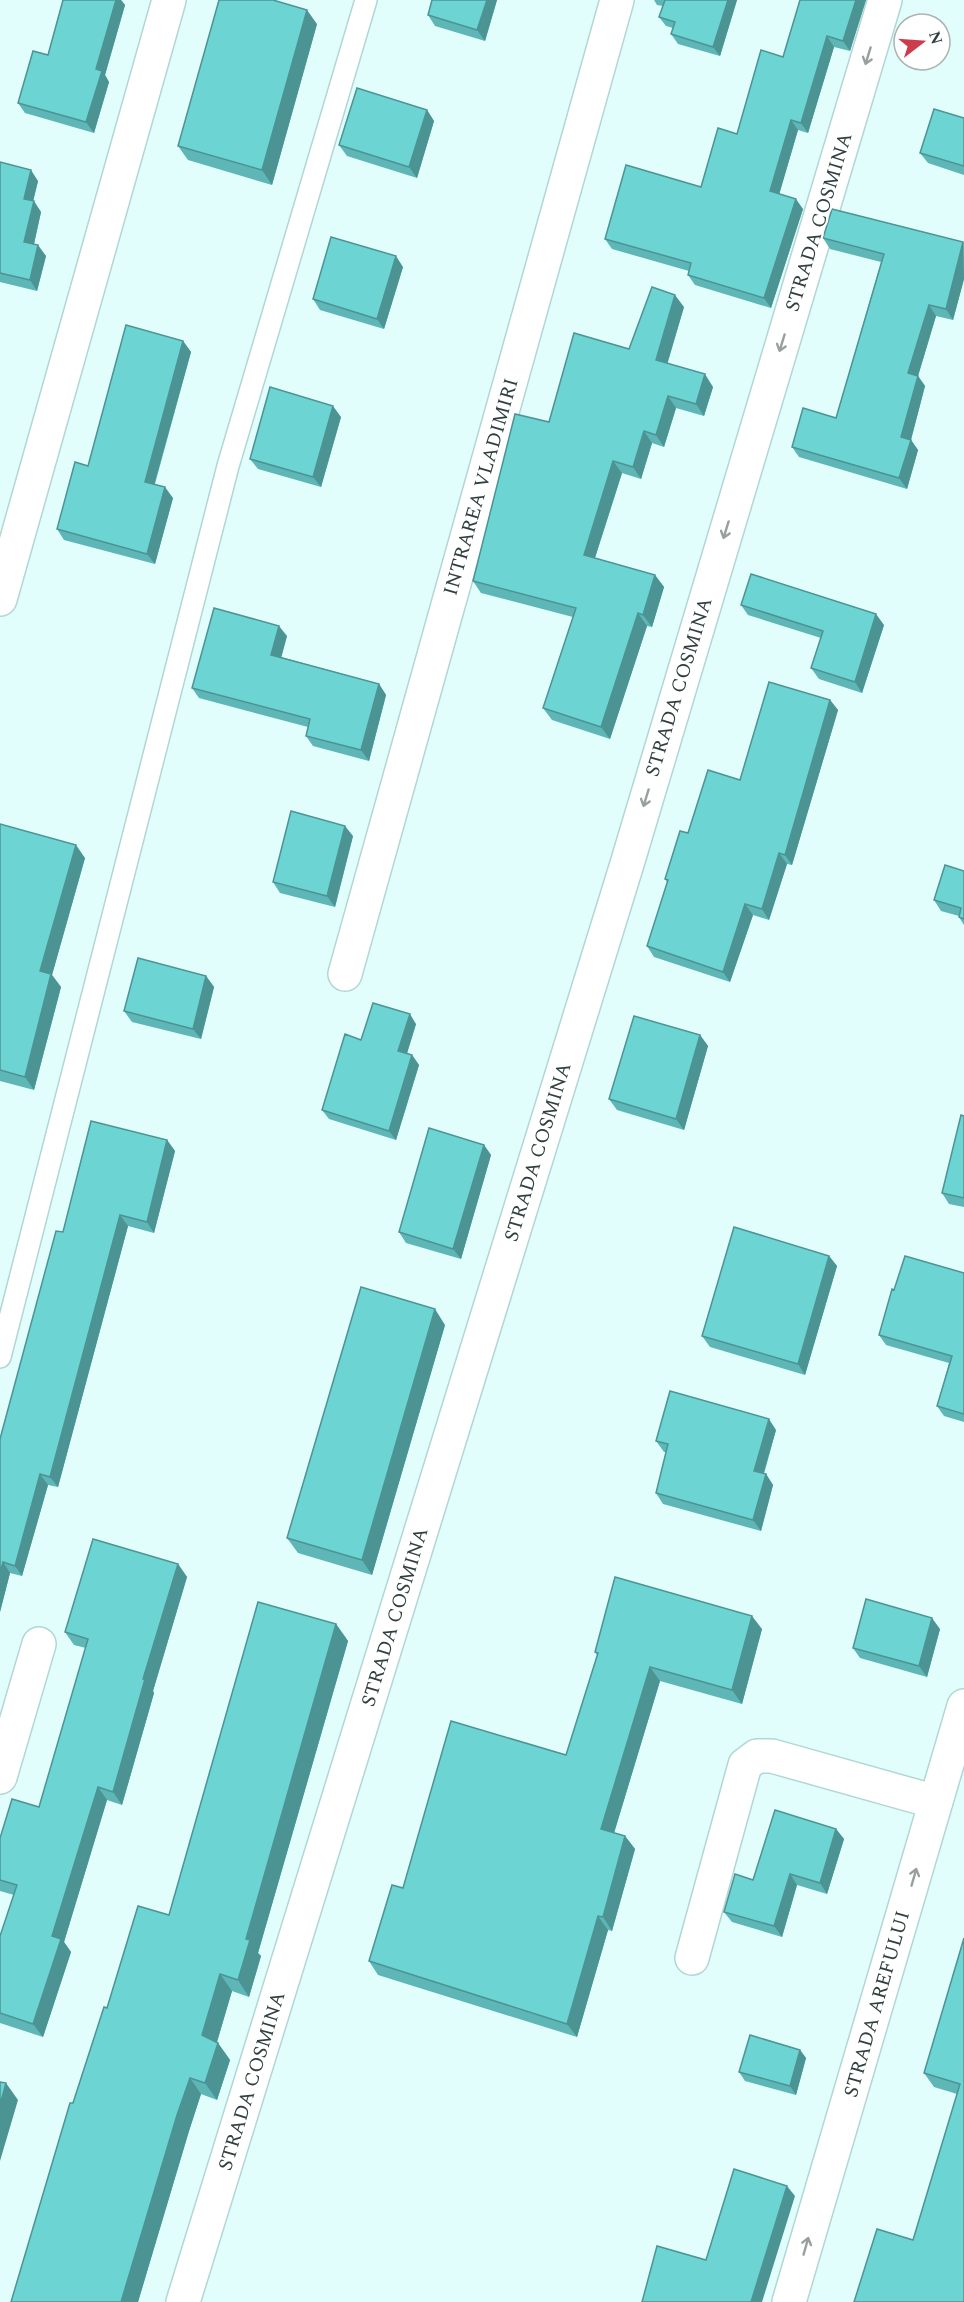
<svg xmlns="http://www.w3.org/2000/svg" width="964" height="2302" viewBox="0 0 964 2302" font-family="Spectral,serif">
<style>
.lines{fill:none;stroke-linecap:round;stroke-linejoin:round}
.lane-casing{stroke:#b2d6d5;stroke-width:24}
.street-casing{stroke:#b2d6d5;stroke-width:36}
.lane{stroke:#fff;stroke-width:21}
.street{stroke:#fff;stroke-width:33}
.wall{fill:#5eb6b6}
.shaded-wall{fill:#4c9494}
.building{fill:#6dd4d4;stroke:#4c9494;stroke-width:1.5}
.oneway{stroke:#98a09f}
.labels{text-anchor:middle;dominant-baseline:central;stroke-width:4.5;stroke-linejoin:round;paint-order:stroke}
.street-label{font-size:20px;fill:#31403f;stroke:#fff}
</style>
<rect width="100%" height="100%" fill="#e1fefd"/>
<g class="lines">
<defs>
<path id="lane" d="M0 1357 228 466 366 0"/>
<path id="street" d="M0 599 169 0
M345 974 617 0
M0 1777 39 1644
M692 1958 745 1765 757 1756H772L936 1802
M183 2302 627 864 885 0
M789 2302 964 1706"/>
</defs>
<!-- lane casing -->
<use href="#lane" class="lane-casing"/>
<!-- street casing -->
<use href="#street" class="street-casing"/>
<!-- lane -->
<use href="#lane" class="lane"/>
<!-- street -->
<use href="#street" class="street"/>
</g>
<!-- wall -->
<path class="wall" d="M63 0H121L125 5 105 75 109 82 94 133 25 113 18 103 48 55Z
M432 0H497L485 41 435 26 428 15Z
M654 0H737L720 56 678 44 671 34 673 28 666 26 659 17 663 6 657 5Z
M866 0 850 51 834 47 808 133 798 130 779 194 803 209 771 308 695 285 688 275 689 271 612 249 605 239 701 187 737 134 783 57Z
M317 24 272 185 188 160 178 146Z
M427 110 434 121 417 178 347 156 339 145Z
M964 118V175L928 163 920 153Z
M0 162 38 181 33 201 41 212 34 244 46 256 37 291 0 282Z
M823 238 963 242 964 243V279L953 320 936 316 918 376 925 386 911 440 918 450 907 489 799 457 792 447 836 418 881 262 830 249Z
M403 267 384 329 320 310 313 299Z
M684 307 667 363 713 387 704 416 676 408 664 447 652 443 641 479 622 473 595 558 655 575 664 587 652 627 647 626 610 739 552 720 543 708 573 617 481 593 473 581 549 422 629 349Z
M183 341 191 352 155 484 173 498 155 564 64 540 57 529 88 466Z
M341 417 321 487 258 469 250 459Z
M741 605 884 625 862 693 819 679 811 668 821 638 748 615Z
M287 636 281 657 379 684 386 695 369 761 313 746 306 736 308 727 199 698 192 688Z
M830 700 838 710 792 865 787 864 769 920 753 915 730 982 654 957 647 946 667 882 665 879 688 833 740 780Z
M0 824 85 858 52 975 61 987 34 1090 0 1081Z
M353 836 335 907 280 893 273 882Z
M964 871V925L959 917V916L941 911 934 900Z
M206 976 214 987 201 1039 132 1022 124 1011Z
M416 1024 407 1053 412 1055 419 1065 396 1140 329 1119 322 1110 361 1040Z
M700 1035 708 1046 684 1130 617 1110 609 1099Z
M964 1116V1207L949 1204 942 1193Z
M167 1140 175 1151 154 1233 128 1226 58 1487 48 1485 22 1576 10 1573 0 1612V1439L63 1232Z
M484 1145 491 1155 461 1259 406 1243 399 1232Z
M829 1256 837 1266 805 1375 710 1347 702 1336Z
M964 1273V1422L944 1416 937 1406 949 1363 886 1345 879 1335 894 1290Z
M445 1325 372 1575 298 1553 287 1538Z
M776 1430 764 1474H766L773 1485 761 1531 663 1504 656 1493 666 1452H664L656 1441Z
M178 1564 187 1577 153 1691 154 1693 122 1805 107 1800 64 1942 71 1952 43 2037 0 2023V1936L14 1895 0 1891V1838L39 1807 86 1648 74 1645 65 1632Z
M336 1624 348 1641 258 1953 261 1956 249 1997 232 1991 217 2042 218 2043 230 2060 217 2100 201 2094 189 2131 138 2302H11L73 2103 107 2008 169 1915Z
M762 1629 742 1704 660 1681 614 1833 625 1836 635 1849 612 1931 608 1930 577 2037 378 1975 369 1961 403 1888 566 1755 597 1655 595 1652Z
M940 1629 927 1677 860 1658 853 1648Z
M836 1829 844 1839 827 1894 797 1885 782 1937 732 1922 724 1912 753 1880Z
M964 1938V2302L913 2240 957 2094 934 2087 924 2073Z
M800 2050 806 2058 796 2095 745 2081 739 2072Z"/>
<!-- shaded-wall -->
<path class="shaded-wall" d="M116 0H121L125 5 105 75 109 82 94 133 86 122 96 69Z
M487 0H497L485 41 477 30Z
M728 0H737L720 56 713 47Z
M856 0H866L850 51 843 41Z
M307 10 317 24 272 185 262 170Z
M827 36 834 47 808 133 801 123Z
M427 110 434 121 417 178 409 167Z
M791 120 798 130 777 202 770 191Z
M31 170 38 181 31 210 24 199Z
M796 199 803 209 771 308 764 298Z
M34 201 41 212 32 253 24 242Z
M963 242 964 279 953 320 946 309Z
M38 245 46 256 37 291 30 280Z
M396 256 403 267 384 329 377 319Z
M675 295 684 307 665 372 656 360Z
M929 305 936 316 918 376 925 386 909 447 911 440 918 450 907 489 899 478 901 437 908 373Z
M183 341 191 352 152 492 145 482Z
M705 374 713 387 704 416 696 404Z
M668 396 676 408 664 447 656 435Z
M333 406 341 417 321 487 313 477Z
M644 431 652 443 641 479 633 467Z
M613 461 622 473 592 567 584 555Z
M165 487 173 498 155 564 147 554Z
M655 575 664 587 652 627 643 615Z
M638 613 647 626 610 739 601 727Z
M876 614 884 625 862 693 855 682Z
M279 626 287 636 279 666 271 655Z
M379 684 386 695 369 761 361 750Z
M830 700 838 710 792 865 785 855Z
M345 826 353 836 335 907 327 896Z
M76 845 85 858 52 975 61 987 34 1090 25 1077 40 971Z
M779 853 787 864 769 920 762 909Z
M745 904 753 915 730 982 723 972Z
M206 976 214 987 201 1039 193 1029Z
M410 1014 416 1024 405 1060 398 1051Z
M700 1035 708 1046 684 1130 676 1119Z
M412 1055 419 1065 396 1140 389 1131Z
M167 1140 175 1151 154 1233 147 1222Z
M484 1145 491 1155 461 1259 453 1249Z
M120 1215 128 1226 58 1487 50 1477Z
M829 1256 837 1266 805 1375 798 1364Z
M435 1309 445 1325 372 1575 362 1560Z
M769 1419 776 1430 761 1482 754 1471Z
M40 1474 48 1485 22 1576 15 1566Z
M766 1474 773 1485 761 1531 753 1520Z
M3 1562 10 1573 0 1612V1573Z
M178 1564 187 1577 153 1691 154 1693 122 1805 113 1792 143 1679Z
M752 1616 762 1629 742 1704 732 1690Z
M932 1618 940 1629 927 1677 919 1666Z
M336 1624 348 1641 258 1953 261 1956 249 1997 238 1980 246 1939Z
M650 1667 660 1681 611 1843 601 1829Z
M98 1787 107 1800 64 1942 71 1952 43 2037 33 2024 52 1936Z
M836 1829 844 1839 827 1894 820 1883Z
M625 1836 635 1849 612 1931 603 1917Z
M790 1874 797 1885 782 1937 774 1926Z
M598 1916 608 1930 577 2037 567 2024Z
M220 1974 232 1991 214 2052 202 2035Z
M218 2043 230 2060 217 2100 205 2083Z
M800 2050 806 2058 796 2095 790 2086Z
M190 2078 201 2094 189 2131 138 2302H121L177 2115Z
M6 2083 18 2100 0 2161V2105Z
M787 2186 795 2196 762 2302H751Z"/>
<!-- building -->
<path class="building" d="M63 0H116L96 69 102 71 86 122 18 103 33 51 48 55Z
M219 0H273L307 10 262 170 178 146Z
M432 0H487L477 30 428 15Z
M665 0H728L713 47 671 34 675 22 659 17Z
M800 0H856L843 41 827 36 801 123 791 120 770 191 796 199 764 298 688 275 691 263 605 239 626 165 701 187 718 128 737 134 761 50 783 57Z
M357 88 427 110 409 167 339 145Z
M934 109 964 118V166L920 153Z
M0 162 31 170 24 199 34 201 24 242 38 245 30 280 0 273Z
M832 209 963 242 946 309 929 305 908 373 918 376 901 437 911 440 899 478 792 447 803 408 836 418 884 254 823 238Z
M331 237 396 256 377 319 313 299Z
M652 287 675 295 656 360 705 374 696 404 668 396 656 435 644 431 633 467 613 461 584 555 655 575 643 615 638 613 601 727 543 708 576 608 473 581 515 414 549 422 574 333 629 349Z
M126 325 183 341 145 482 165 487 147 554 57 529 75 462 88 466Z
M270 387 333 406 313 477 250 459Z
M751 574 876 614 855 682 811 668 823 631 741 605Z
M214 608 279 626 271 655 379 684 361 750 306 736 310 719 192 688Z
M769 682 830 700 785 855 779 853 762 909 745 904 723 972 647 946 668 880 665 879 680 831 688 833 708 770 740 780Z
M291 811 345 826 327 896 273 882Z
M0 824 76 845 40 971 51 974 25 1077 0 1070Z
M945 865 964 871V919L959 917 961 908 934 900Z
M138 958 206 976 193 1029 124 1011Z
M373 1003 410 1014 398 1051 412 1055 389 1131 322 1110 345 1034 361 1040Z
M634 1016 700 1035 676 1119 609 1099Z
M961 1115 964 1116V1198L942 1193Z
M91 1121 167 1140 147 1222 120 1215 50 1477 40 1474 15 1566 3 1562 0 1573V1439L56 1231 63 1232Z
M429 1128 484 1145 453 1249 399 1232Z
M734 1227 829 1256 798 1364 702 1336Z
M905 1256 964 1273V1414L937 1406 952 1356 879 1335 892 1289 894 1290Z
M361 1287 435 1309 362 1560 287 1538Z
M670 1391 769 1419 754 1471 766 1474 753 1520 656 1493 668 1444 656 1441Z
M93 1539 178 1564 143 1679H145L113 1792 98 1787 52 1936 61 1939 33 2024 0 2013V1936L17 1885 0 1880V1838L12 1799 39 1807 88 1639 65 1632Z
M615 1577 752 1616 732 1690 650 1667 601 1829 625 1836 603 1917 598 1916 567 2024 369 1961 392 1885 403 1888 451 1721 566 1755 598 1653 595 1652Z
M866 1599 932 1618 919 1666 853 1648Z
M258 1602 336 1624 246 1939 250 1940 238 1980 220 1974 202 2035 218 2043 205 2083 190 2078 177 2115 121 2302H11L70 2103H73L104 2007 107 2008 138 1906 169 1915Z
M775 1810 836 1829 820 1883 790 1874 774 1926 724 1912 735 1874 753 1880Z
M964 1938V2302H854L877 2229 913 2240 960 2084 924 2073Z
M750 2035 800 2050 790 2086 739 2072Z
M0 2082 6 2083 0 2105Z
M734 2169 787 2186 751 2302H642L657 2246 706 2260Z"/>
<!-- one-way arrows -->
<defs><path id="oneway-shaft" d="M-6 0H5M1.5-3L5.5 0L1.5 3" fill="none" stroke-width="1.6" stroke-linecap="round" stroke-linejoin="round" transform="scale(1.5)"/></defs>
<g class="oneway">
<use href="#oneway-shaft" transform="translate(868 56) rotate(107)"/>
<use href="#oneway-shaft" transform="translate(782 343) rotate(107)"/>
<use href="#oneway-shaft" transform="translate(726 530) rotate(107)"/>
<use href="#oneway-shaft" transform="translate(646 798) rotate(107)"/>
<use href="#oneway-shaft" transform="translate(914 1877) rotate(-74)"/>
<use href="#oneway-shaft" transform="translate(806 2246) rotate(-74)"/>
</g>
<g class="labels">
<!-- street labels -->
<g class="street-label">
<text transform="translate(819 222) rotate(-73)">STRADA COSMINA</text>
<text transform="translate(481 487) rotate(-74)">INTRAREA VLADIMIRI</text>
<text transform="translate(679 687) rotate(-73)">STRADA COSMINA</text>
<text transform="translate(538 1152) rotate(-73)">STRADA COSMINA</text>
<text transform="translate(395 1617) rotate(-73)">STRADA COSMINA</text>
<text transform="translate(877 2004) rotate(-74)">STRADA AREFULUI</text>
<text transform="translate(252 2081) rotate(-73)">STRADA COSMINA</text>
</g>
</g>
<!-- north arrow -->
<g transform="translate(922 42) rotate(73)"><circle r="28" fill="#ffffff" stroke="#adb3b2" stroke-width="1.5"/>
<path d="M0-4.5L10 22L0 15L-10 22Z" fill="#cc3c4d"/>
<text y="-9" font-size="16" font-weight="bold" text-anchor="middle" fill="#31403f">N</text>
</g>
</svg>
